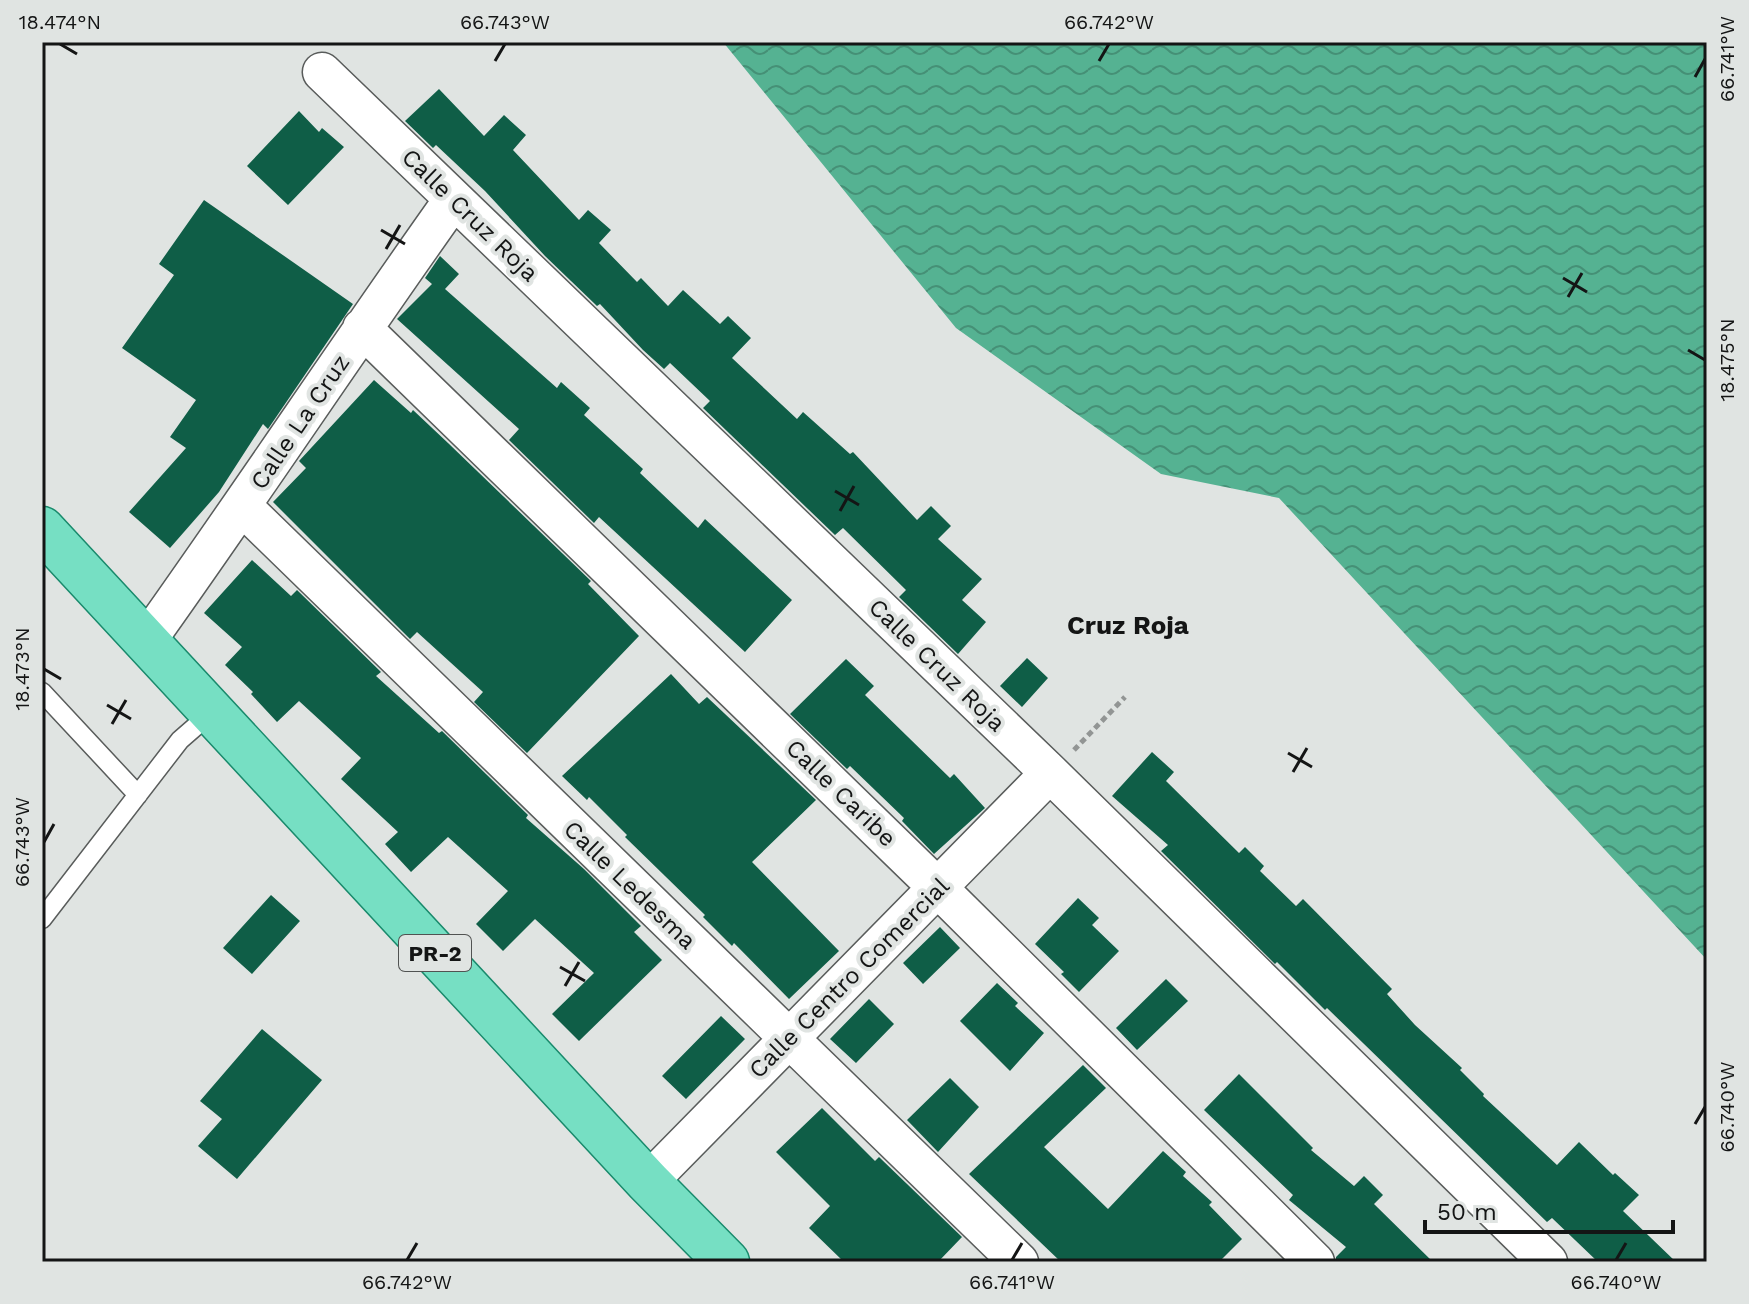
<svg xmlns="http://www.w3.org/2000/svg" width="1749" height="1304" viewBox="0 0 1749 1304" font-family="'Work Sans',sans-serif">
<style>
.water{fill:url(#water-waves)}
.building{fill:#0f5e47}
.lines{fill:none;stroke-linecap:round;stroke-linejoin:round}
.lane-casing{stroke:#595c5b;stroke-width:21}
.street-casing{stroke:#595c5b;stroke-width:41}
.primary-casing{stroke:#198a6c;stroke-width:47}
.path{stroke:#929594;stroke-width:5;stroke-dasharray:6 4;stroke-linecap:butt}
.lane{stroke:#fff;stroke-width:18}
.street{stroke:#fff;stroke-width:38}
.primary{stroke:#76dfc3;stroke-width:44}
.ticks{fill:none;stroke:#141515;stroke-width:3}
.labels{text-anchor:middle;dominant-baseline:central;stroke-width:8;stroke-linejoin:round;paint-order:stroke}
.shield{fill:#e0e4e2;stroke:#515352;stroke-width:2}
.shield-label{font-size:22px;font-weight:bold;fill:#141515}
.street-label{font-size:24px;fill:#141515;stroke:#e0e4e2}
.neighbourhood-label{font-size:26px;font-weight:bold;fill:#141515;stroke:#e0e4e2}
.neatline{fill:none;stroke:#141515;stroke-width:3}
.ticks-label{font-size:20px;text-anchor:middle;fill:#141515}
</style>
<defs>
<pattern id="water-waves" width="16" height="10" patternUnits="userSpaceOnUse" patternTransform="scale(2)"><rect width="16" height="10" fill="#55b292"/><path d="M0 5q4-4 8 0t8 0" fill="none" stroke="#459076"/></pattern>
</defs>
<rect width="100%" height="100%" fill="#e0e4e2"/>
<!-- water -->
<path class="water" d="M723 42H1707V960L1279 498 1161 474 956 328Z"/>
<!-- building -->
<path class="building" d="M439 89 484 136 504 115 526 135 513 150 579 220 588 210 611 230 599 243 637 282 641 278 668 306 683 290 720 324 728 316 751 338 732 358 797 419 803 412 850 454 853 452 917 520 931 506 951 526 938 539 982 579 962 600 986 622 958 654 899 597 906 590 843 528 835 535 703 408 710 401 670 363 664 369 643 350 600 304 597 306 545 256 485 191 436 145 433 148 405 121Z
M299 111 319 132 322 128 344 147 288 205 247 166Z
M204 200 353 304 268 429 263 424 219 492 170 548 129 512 186 448 170 437 196 400 122 348 174 275 159 264Z
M440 256 459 274 445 289 557 388 561 382 590 408 584 415 643 469 640 473 698 528 705 519 792 600 745 652 599 517 594 523 509 440 519 429 397 319 432 284 425 278Z
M374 380 411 413 413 410 448 443 591 581 588 584 639 636 527 753 474 702 483 692 417 632 410 639 273 502 306 468 299 461Z
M252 560 291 596 297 590 381 672 376 676 439 733 442 731 528 815 526 818 584 869 641 926 634 932 662 960 579 1041 552 1014 594 973 535 919 503 951 476 924 508 891 448 837 411 872 385 844 398 832 341 779 361 758 299 701 277 722 251 694 253 692 225 665 242 647 204 613Z
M1027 658 1048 678 1022 707 1000 686Z
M846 659 874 686 865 695 950 778 954 774 985 808 934 854 902 821 904 818 850 766 847 769 790 714Z
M671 674 699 704 707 697 816 800 752 862 839 951 789 999 734 943 732 946 703 917 705 915 625 837 627 835 589 797 587 800 562 776Z
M1152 752 1174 772 1166 781 1239 853 1245 847 1264 866 1260 871 1296 906 1303 899 1392 989 1387 994 1415 1025 1462 1068 1460 1070 1484 1094 1483 1096 1557 1165 1579 1142 1613 1175 1615 1173 1639 1195 1623 1211 1676 1262H1598L1552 1218 1547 1222 1327 1008 1325 1010 1277 962 1275 964 1161 851 1168 845 1112 796Z
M271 895 300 921 252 974 223 948Z
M1078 898 1099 918 1092 925 1119 951 1079 992 1061 974 1064 972 1035 944Z
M940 927 960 948 923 984 903 963Z
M1166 979 1188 1001 1137 1050 1116 1028Z
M997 983 1018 1003 1015 1006 1044 1033 1010 1071 960 1021Z
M869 999 894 1024 856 1063 830 1039Z
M721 1016 745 1039 686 1099 662 1076Z
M262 1029 322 1080 237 1179 198 1146 222 1119 200 1101Z
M1083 1065 1106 1088 1044 1147 1108 1209 1163 1151 1186 1172 1183 1176 1212 1202 1209 1205 1242 1239 1219 1262H1061L969 1174Z
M1239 1074 1313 1148 1311 1150 1354 1186 1364 1176 1383 1195 1374 1204 1433 1262H1336V1257L1346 1247 1289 1200 1293 1195 1204 1110Z
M950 1078 979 1107 938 1152 907 1120Z
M822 1108 875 1161 879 1157 962 1237 938 1262H844L809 1228 830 1206 776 1152Z"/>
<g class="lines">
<defs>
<path id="lane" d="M42 692 138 795
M42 919 180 740 211 713"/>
<path id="street" d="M322 72 1050 773 1548 1262
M362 328 938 888 1315 1262
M243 507 1019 1262
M145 643C250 496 349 346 453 200
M648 1182 1050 773"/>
<path id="primary" d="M42 529 648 1182 727 1262"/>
</defs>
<!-- lane casing -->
<use href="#lane" class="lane-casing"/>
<!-- street casing -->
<use href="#street" class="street-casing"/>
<!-- primary casing -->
<use href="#primary" class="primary-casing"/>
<!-- path -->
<path class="path" d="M1074 750 1125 697"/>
<!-- lane -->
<use href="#lane" class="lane"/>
<!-- street -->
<use href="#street" class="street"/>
<!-- primary -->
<use href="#primary" class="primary"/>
</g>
<!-- ticks -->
<path class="ticks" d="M60 44 77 54M495 61 505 44M1099 61 1109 44M1695 77 1705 59M381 230 405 244M386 249 400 225M1563 278 1587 292M1568 297 1582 273M1688 350 1705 360M835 491 859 505M840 511 854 486M44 669 61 679M107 705 131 719M112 724 126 700M1288 753 1312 767M1293 772 1307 748M44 842 54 824M560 967 585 981M565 986 579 962M1695 1124 1705 1107M407 1260 417 1243M1012 1260 1022 1243M1616 1260 1626 1243"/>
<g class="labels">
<!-- shield labels -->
<rect class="shield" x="399" y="935" width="72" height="36" rx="6"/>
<g class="shield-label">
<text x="435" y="953">PR-2</text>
</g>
<!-- street labels -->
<g class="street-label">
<text transform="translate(470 215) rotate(44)">Calle Cruz Roja</text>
<text transform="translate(300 422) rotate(-56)">Calle La Cruz</text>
<text transform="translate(937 665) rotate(44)">Calle Cruz Roja</text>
<text transform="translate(841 793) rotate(44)">Calle Caribe</text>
<text transform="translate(630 885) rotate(44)">Calle Ledesma</text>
<text transform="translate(849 978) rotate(-45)">Calle Centro Comercial</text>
</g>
<!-- neighbourhood labels -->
<g class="neighbourhood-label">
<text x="1128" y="625">Cruz Roja</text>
</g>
</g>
<!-- border -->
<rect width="1749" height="1304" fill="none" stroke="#e0e4e2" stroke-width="88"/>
<!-- scale -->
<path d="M1425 1220v12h248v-12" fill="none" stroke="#141515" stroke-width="4"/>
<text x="1437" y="1220" font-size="24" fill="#141515" stroke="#e0e4e2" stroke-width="6" paint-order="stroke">50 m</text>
<rect x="44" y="44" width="1661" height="1216" class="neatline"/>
<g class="ticks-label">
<text x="60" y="29">18.474°N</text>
<text x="505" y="29">66.743°W</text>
<text x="1109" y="29">66.742°W</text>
<text transform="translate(1727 59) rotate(-90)" y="7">66.741°W</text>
<text transform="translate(1727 360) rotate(-90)" y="7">18.475°N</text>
<text transform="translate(22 669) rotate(-90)" y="7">18.473°N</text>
<text transform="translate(22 842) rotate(-90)" y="7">66.743°W</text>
<text transform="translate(1727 1107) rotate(-90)" y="7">66.740°W</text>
<text x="407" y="1289">66.742°W</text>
<text x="1012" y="1289">66.741°W</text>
<text x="1616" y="1289">66.740°W</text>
</g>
</svg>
